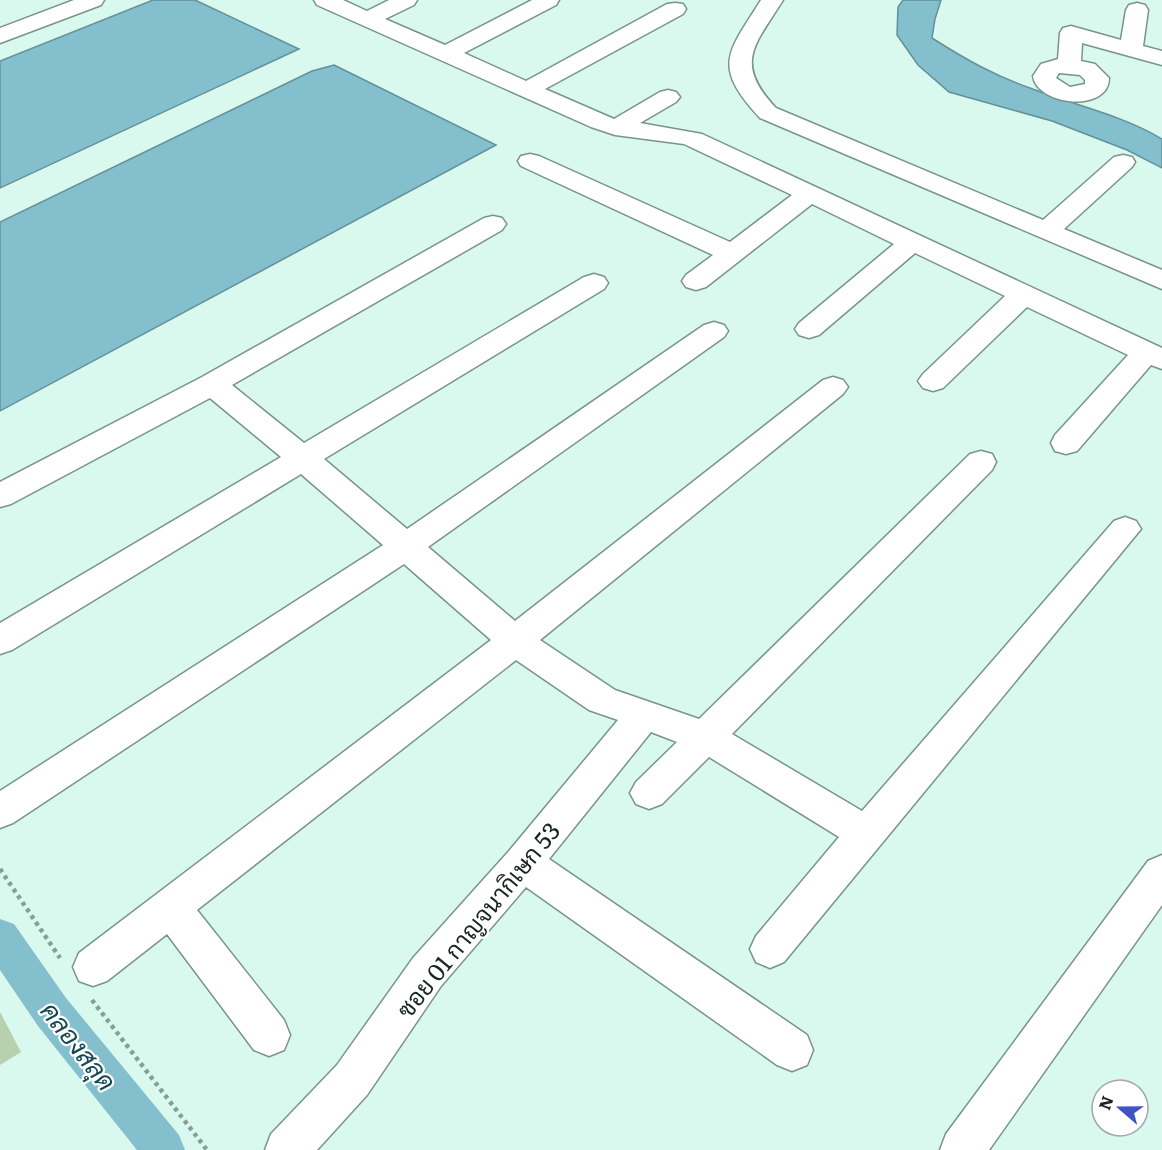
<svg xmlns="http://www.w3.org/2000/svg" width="1162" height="1150" viewBox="0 0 1162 1150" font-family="Literata,Sarabun,serif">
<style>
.green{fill:#b8d0ad}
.water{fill:#83bfcc;stroke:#649199;stroke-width:1.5}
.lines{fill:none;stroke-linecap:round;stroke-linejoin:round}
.canal{fill:#83bfcc;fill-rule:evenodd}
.minor-casing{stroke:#78948b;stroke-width:3}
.path{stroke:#879e97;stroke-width:4.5;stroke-dasharray:4 4;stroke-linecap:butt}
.minor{fill:#fff;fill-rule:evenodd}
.labels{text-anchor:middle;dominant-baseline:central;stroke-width:4.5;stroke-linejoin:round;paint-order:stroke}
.near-street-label{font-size:24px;fill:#1a2522;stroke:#fff}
.near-water-label{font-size:26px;font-style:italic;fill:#134852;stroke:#fff}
</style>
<rect width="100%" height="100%" fill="#d9f8ee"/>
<!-- green -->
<path class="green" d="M0 1012 21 1052 0 1065Z"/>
<!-- water -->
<path class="water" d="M153 0H195L299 49 0 188V61Z
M903 0H941L935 19 932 38C965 59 993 75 1030 88 1074 105 1122 115 1162 139V168L1127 150 1052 121 949 92 918 65 897 35 898 7Z
M334 65 496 145 0 411V222L312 71Z"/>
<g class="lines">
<!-- canal -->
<path class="canal" d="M0 919 14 924 66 998 179 1135 185 1150H137L38 1026 0 970Z"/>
<defs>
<path id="minor" d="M74 0H104L101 5 0 43V28Z
M314 0H343L367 11 389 0H417L414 5 385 19 445 45 532 0H559L556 5 464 53 526 81 667 4 675 3 683 4 686 9 683 14 545 89 614 119 660 92 668 90 676 92 680 97 676 102 640 123 702 134 1162 348V369L1151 365 1077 451 1066 454 1055 451 1051 443 1055 435 1128 355 1027 307 943 388 933 391 923 388 918 381 923 374 1005 296 915 253 819 335 809 338 799 335 795 329 799 323 894 244 812 204 706 287 696 290 686 287 682 281 686 275 713 255 521 166 518 161 521 156 530 154 539 156 730 242 792 195 684 144 615 135 591 127 317 5Z
M761 0H783C755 45 733 63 776 108L1043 220 1114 157 1123 155 1132 157 1135 162 1132 167 1064 229 1162 270V289L760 118C711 65 728 53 761 0Z
M1137 3 1145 5 1148 10 1143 46 1162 51V65L1082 43 1081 61 1095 64 1109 78C1109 113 1037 106 1033 76L1041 64 1058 59 1060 33 1063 28 1071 26 1121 40 1126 10 1129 5ZM1059 73 1080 75 1085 80V84L1070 87 1056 78Z
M493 216 502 218 506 224 502 230 232 385 304 443 584 277 594 274 604 277 608 283 604 289 324 459 407 529 704 325 714 322 724 325 728 331 724 337 428 547 515 621 823 380 833 377 843 380 848 387 843 394 540 640 615 690 699 719 970 454 981 451 992 454 996 462 992 470 732 734 862 811 1114 521 1125 517 1136 521 1141 529 784 962 770 968 756 962 750 949 756 936 839 837 709 757 662 804 649 809 636 804 630 793 636 782 677 742 651 732 549 859 807 1035 813 1050 807 1065 792 1071 777 1065 526 887 441 986 367 1095 317 1150H265L271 1134 337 1065 413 958 509 851 618 720 589 710 516 660 197 910 284 1020 290 1035 284 1050 269 1056 254 1050 167 934 107 981 93 986 79 981 73 967 79 953 491 640 404 564 13 823 0 828V791L383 545 301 474 12 650 0 654V623L281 457 210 398 11 504 0 507V482L202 377 484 218Z
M1162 855V905L989 1150H940L946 1134 1148 861Z"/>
</defs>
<!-- minor casing -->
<use href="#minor" class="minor-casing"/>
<!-- path -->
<path class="path" d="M0 869 60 958
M92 1000 207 1150"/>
<!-- minor -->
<use href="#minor" class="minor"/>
</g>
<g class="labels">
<!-- near-street labels -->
<g class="near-street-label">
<text transform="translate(477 919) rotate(-51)">ซอย 01 กาญจนากิเษก 53</text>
</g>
<!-- near-water labels -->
<g class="near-water-label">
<text transform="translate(80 1045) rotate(52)">คลองสลุด</text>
</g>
</g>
<!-- north arrow -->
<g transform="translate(1120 1108) rotate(290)"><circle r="28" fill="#ffffff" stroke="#a3a8a7" stroke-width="1.5"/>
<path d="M0-4.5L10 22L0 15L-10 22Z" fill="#3d54c7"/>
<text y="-9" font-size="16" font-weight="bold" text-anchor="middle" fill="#1a2522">N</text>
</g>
</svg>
